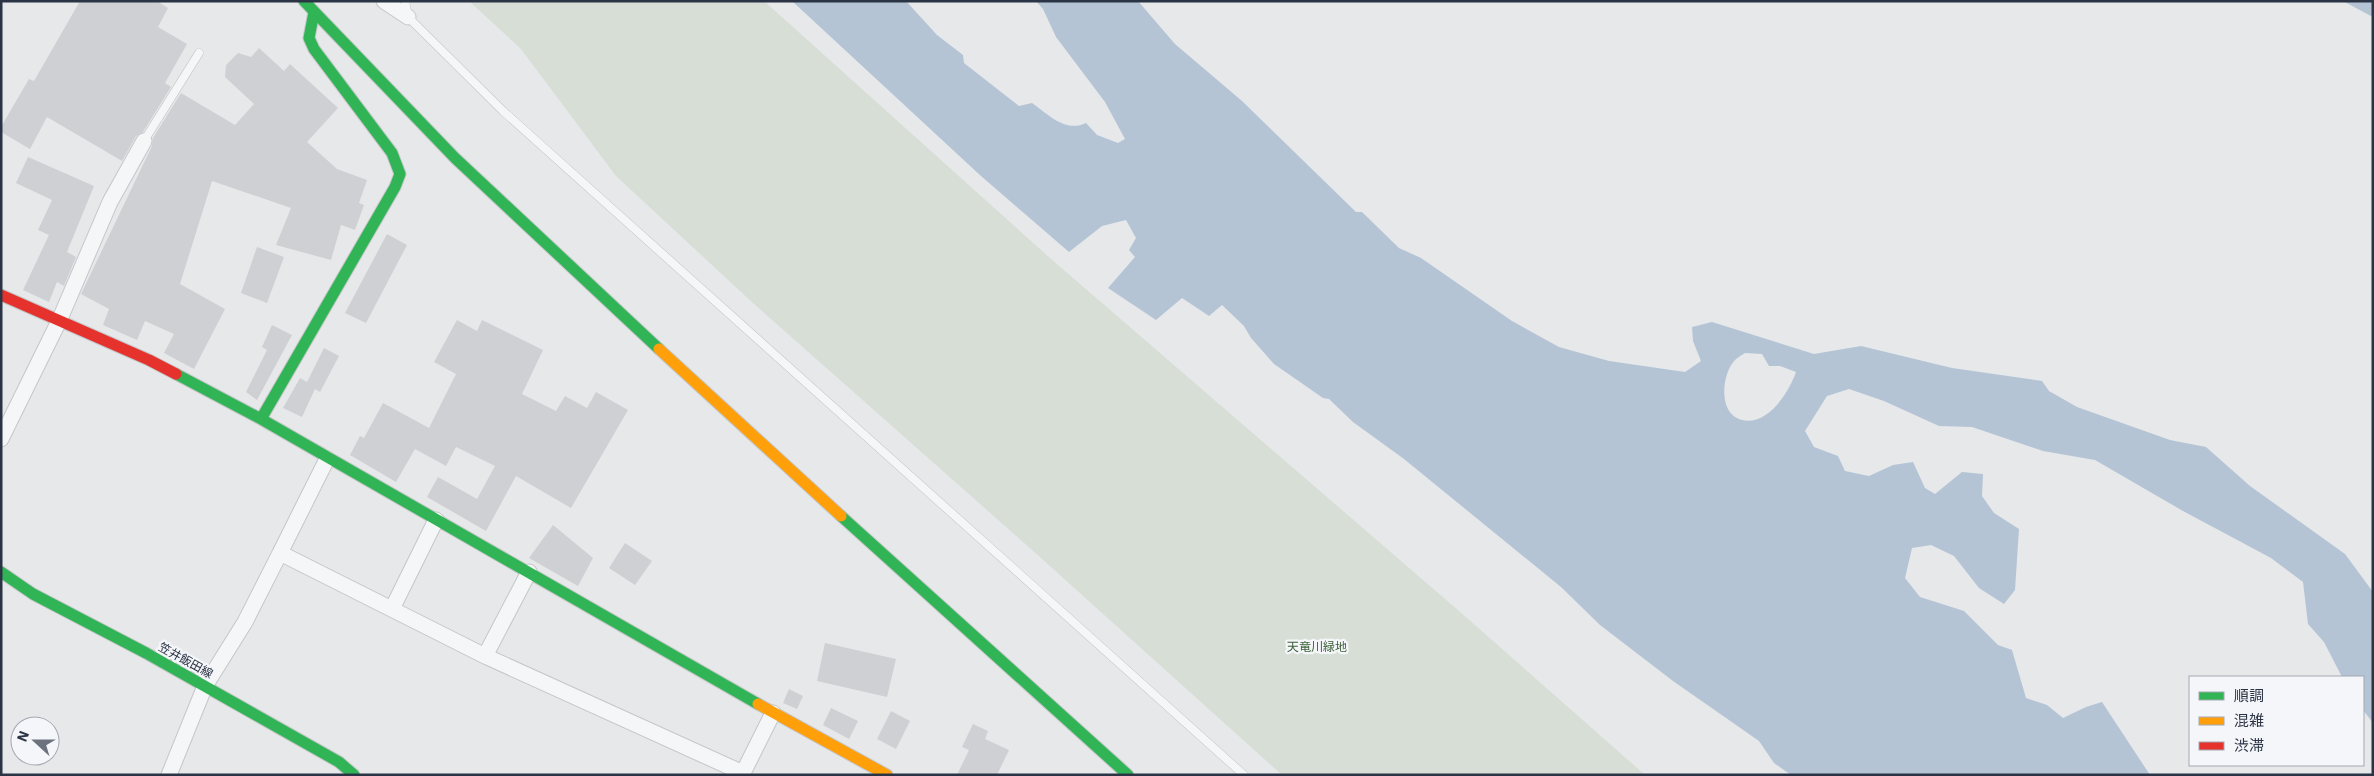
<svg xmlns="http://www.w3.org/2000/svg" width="2374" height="776" viewBox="0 0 2374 776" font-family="'IBM Plex Sans','Noto Sans JP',sans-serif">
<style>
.green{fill:#d6ded6}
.water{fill:#b4c4d5;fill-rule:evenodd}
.building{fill:#ced0d3}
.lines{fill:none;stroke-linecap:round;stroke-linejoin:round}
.lane-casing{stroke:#c4c6c8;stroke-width:9}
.street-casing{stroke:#c4c6c8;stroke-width:17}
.fast-casing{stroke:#c4c6c8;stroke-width:13}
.slow-casing{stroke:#c4c6c8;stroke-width:13}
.jam-casing{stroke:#c4c6c8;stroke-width:13}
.lane{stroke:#f5f6f7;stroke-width:8}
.street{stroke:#f5f6f7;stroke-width:15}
.fast{stroke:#30b455;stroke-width:11}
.slow{stroke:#ff9f0a;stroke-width:11}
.jam{stroke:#e5322d;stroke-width:11}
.labels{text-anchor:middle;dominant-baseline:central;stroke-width:4.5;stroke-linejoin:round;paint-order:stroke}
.park-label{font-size:12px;fill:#3f6138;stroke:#f4f6f9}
.street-label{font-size:12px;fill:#2b3445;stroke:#f4f6f9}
</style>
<rect width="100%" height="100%" fill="#e6e8ea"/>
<!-- green -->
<path class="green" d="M469 1H764L1051 259 1459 611 1645 775H1282L1031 549 753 303 616 176 521 49Z"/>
<!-- water -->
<path class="water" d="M792 1H906L937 35 963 55 964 63 1019 106 1032 103C1048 114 1065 133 1086 123L1097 135 1118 143 1125 139 1105 102 1056 37 1043 9 1036 1H1138L1175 44 1242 101 1356 212H1362L1399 248 1421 258 1512 321 1559 347 1609 361 1685 372 1701 361 1693 341 1692 327 1712 322 1814 354 1861 346 1952 368 2042 381 2049 391 2077 407 2170 440 2206 447 2250 486 2345 554 2373 592V723L2363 710V677H2342L2324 642 2308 624 2303 582 2271 558 2183 511 2095 460 2043 451 1972 427 1939 426 1884 401 1849 389 1827 396 1805 431 1814 447 1838 456 1845 471 1869 476 1893 465 1913 462 1925 488 1935 494 1962 472 1983 474 1982 496 1994 513 2019 529 2015 590 2004 604 1979 588 1954 556 1931 545 1912 548 1905 578 1920 597 1964 611 1998 645 2012 650 2026 698 2047 705 2063 718 2086 707 2102 702 2150 775H1791L1774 763 1759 741 1673 681 1600 625 1561 587 1404 459 1353 422 1329 399 1323 398 1274 364 1251 338 1244 326 1222 305 1209 316 1182 298 1156 320 1108 288 1135 257 1129 250 1136 238 1126 220 1102 226 1069 252 981 176ZM1745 353 1762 354 1769 366H1780L1796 372C1789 392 1768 426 1742 420 1717 414 1722 373 1735 360 1738 357 1742 355 1745 353Z
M2343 1H2373V17L2371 16Z"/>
<!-- building -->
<path class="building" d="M80 1H157L168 8 158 27 187 44 165 83 171 87 143 132 136 136 122 161 47 117 30 149 1 132V127L29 79 34 81Z
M259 48 284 71 290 64 338 108 307 142 337 169 367 180 359 203 364 205 355 230 341 225 331 260 276 245 291 208 212 181 180 284 225 309 194 369 164 353 174 334 145 321 137 340 103 325 109 309 81 294 152 146 153 138 181 93 235 125 254 104 225 77 226 65 238 53 251 57Z
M28 157 94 186 67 252 76 257 64 286 57 282 49 302 23 290 49 235 38 230 52 200 16 183Z
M387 234 407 245 366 323 345 313Z
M257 247 284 257 267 303 241 293Z
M457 320 477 331 482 320 543 350 522 394 556 411 565 396 587 408 596 392 628 410 571 508 516 476 486 531 427 497 438 477 477 499 495 466 456 447 446 466 415 449 396 482 350 455 360 436 364 438 383 403 429 428 456 374 434 362Z
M272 325 292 335 257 400 246 392 267 350 262 347Z
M324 348 339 356 320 392 315 389 302 417 283 408 300 378 307 382Z
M553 525 593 558 578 586 529 558Z
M625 543 652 561 635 585 609 568Z
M825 643 896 659 887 697 817 681Z
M789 689 803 696 797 709 783 703Z
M831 708 858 721 849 739 823 725Z
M891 711 910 721 896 749 877 739Z
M973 724 988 731 985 739 1009 750 997 775H957L969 750 962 747Z"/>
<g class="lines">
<defs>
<path id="lane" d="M405 1 408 17 503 111 1244 775
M144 141 199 53"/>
<path id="street" d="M384 1 408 17
M1 439 59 321 110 202 144 141
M327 459 280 553 485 656 743 773 773 713
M392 609 436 520
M485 656 529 572
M169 775 205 686 245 622 280 553"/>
<path id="fast" d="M304 1 455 158 659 349
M176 374 261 419 758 704
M261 419 395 187 400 174 392 153 314 49 309 38 314 12
M841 516 1128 775
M1 572 33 594 146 653 339 762 354 775"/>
<path id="slow" d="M659 349 841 516
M758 704 887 775"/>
<path id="jam" d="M1 295 149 360 176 374"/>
</defs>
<!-- lane casing -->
<use href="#lane" class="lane-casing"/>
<!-- street casing -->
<use href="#street" class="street-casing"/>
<!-- fast casing -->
<use href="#fast" class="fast-casing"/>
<!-- slow casing -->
<use href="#slow" class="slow-casing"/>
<!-- jam casing -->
<use href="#jam" class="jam-casing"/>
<!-- lane -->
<use href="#lane" class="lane"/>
<!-- street -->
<use href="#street" class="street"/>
<!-- fast -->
<use href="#fast" class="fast"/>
<!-- slow -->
<use href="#slow" class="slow"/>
<!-- jam -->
<use href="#jam" class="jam"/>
</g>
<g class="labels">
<!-- park labels -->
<g class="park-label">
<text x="1317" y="646">天竜川緑地</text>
</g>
<!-- street labels -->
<g class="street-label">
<text transform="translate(186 660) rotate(29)">笠井飯田線</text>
</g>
</g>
<!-- border -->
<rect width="2374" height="776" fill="none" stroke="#2b3445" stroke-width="5"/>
<!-- legend -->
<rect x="2189" y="676" width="175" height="90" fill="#f4f6f9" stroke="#a4a8b1"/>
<rect x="2199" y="692" width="25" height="8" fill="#30b455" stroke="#a4a8b1"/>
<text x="2234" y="701" font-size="15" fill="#2b3445">順調</text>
<rect x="2199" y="717" width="25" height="8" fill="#ff9f0a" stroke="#a4a8b1"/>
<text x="2234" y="726" font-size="15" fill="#2b3445">混雑</text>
<rect x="2199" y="742" width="25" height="8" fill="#e5322d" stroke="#a4a8b1"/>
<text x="2234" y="751" font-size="15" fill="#2b3445">渋滞</text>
<!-- north arrow -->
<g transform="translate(35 741) rotate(291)"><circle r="24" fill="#f4f6f9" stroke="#a4a8b1"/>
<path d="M0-4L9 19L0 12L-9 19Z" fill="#6c737f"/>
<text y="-8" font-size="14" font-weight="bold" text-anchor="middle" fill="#2b3445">N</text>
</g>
</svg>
